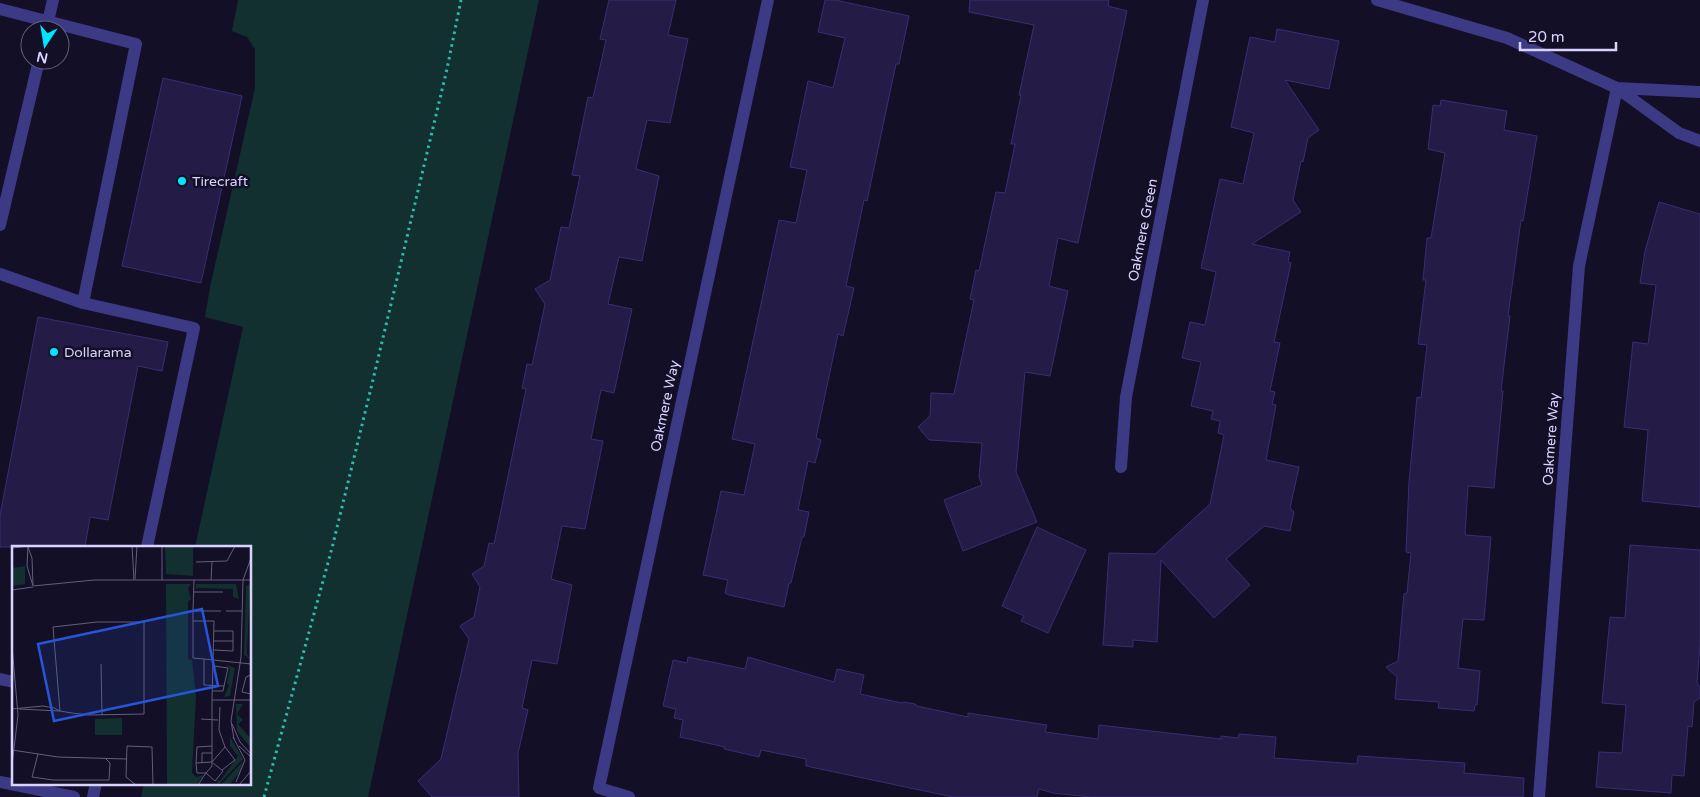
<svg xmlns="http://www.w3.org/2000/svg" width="1700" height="797" viewBox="0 0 1700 797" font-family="'Varela Round',sans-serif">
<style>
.green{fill:#12302f}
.building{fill:#241b47;stroke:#3b2d73}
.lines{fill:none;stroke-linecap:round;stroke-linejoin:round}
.path{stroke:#2fb8b0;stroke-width:3;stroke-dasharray:2.5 4;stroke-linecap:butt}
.minor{stroke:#3d3a85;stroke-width:12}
.poi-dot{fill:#00e5ff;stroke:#130f26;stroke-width:2}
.labels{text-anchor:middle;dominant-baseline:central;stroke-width:5;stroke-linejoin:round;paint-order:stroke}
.poi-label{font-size:14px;fill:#d9d4ff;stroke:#130f26;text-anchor:start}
.street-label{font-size:14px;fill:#d9d4ff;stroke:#130f26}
.inset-road{fill:none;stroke:#625e7d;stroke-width:1}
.view{fill:#2655da;fill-opacity:0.15;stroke:#2655da;stroke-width:2.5}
.inset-edge{fill:none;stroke:#d9d4ff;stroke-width:2.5}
</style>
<rect width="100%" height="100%" fill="#130f26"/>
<!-- green -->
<path class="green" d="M238 0H539L368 797H141L144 783H250V547H195L243 327 205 317 210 287 255 88V49L247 37 232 31Z"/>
<!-- building -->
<path class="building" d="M609 0H676L668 35 688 39 670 123 647 120 636 169 659 176 642 261 619 257 608 304 632 309 614 393 601 390 591 439 603 441 585 529 562 526 551 579 572 585 557 664 532 660 522 708 528 710 518 753 519 797H432L418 781 441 759 469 639 460 626 474 617 480 587 472 574 484 566 489 543 494 544 526 389 522 388 527 364 532 365 545 304 535 289 550 280 561 227 569 228 580 176 572 175 588 97 593 98 606 40 600 39Z
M825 0H835L909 16 899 64H896L867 201 864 200 846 286 854 288 843 336 838 334 816 438 821 440 815 463 808 461 798 510 809 512 804 537H802L791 583H789L784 607 729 595 725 593 728 580 703 575 721 491 744 495 755 444 732 439 779 220 796 223 807 170 790 167 808 81 833 88 845 38 818 32Z
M970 0H1109L1108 6 1127 11 1078 243 1058 238 1049 286 1068 291 1050 376 1025 372 1016 472 1037 522 963 551 944 500 982 485 979 477 982 443 929 440 918 427 930 416 931 393 954 394 974 300 970 299 976 270 979 271 996 192 1005 193 1015 144H1011L1021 95H1019L1034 25 969 12Z
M1277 29 1339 41 1329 89 1285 80 1319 130 1308 138 1303 162 1301 161 1293 200 1301 212 1252 244 1290 252 1288 262 1291 263 1274 342 1280 343 1270 391 1275 392 1272 404 1276 405 1266 460 1299 467 1290 508 1294 512 1290 531 1264 526 1226 559 1250 585 1214 618 1161 560 1157 642 1133 640V647L1103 645 1109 553 1155 554 1210 504 1224 435 1218 433 1220 421 1211 419 1213 411 1191 406 1201 362 1182 358 1190 322 1205 325 1216 272 1201 268 1220 179 1243 184 1254 133 1231 127 1250 37 1275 42Z
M163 78 242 96 201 283 122 266Z
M1441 100 1507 111 1504 130 1537 136 1523 221 1521 220 1508 316H1510L1501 391H1503L1494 488 1468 486 1465 535 1491 537 1484 620 1463 619 1458 668 1480 671 1477 705H1475L1474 711 1438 708 1439 702 1395 699 1397 677 1386 667 1398 661 1404 594 1407 593 1411 553 1406 552 1409 482 1417 397 1421 398 1427 345 1418 344 1426 280H1423L1427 238H1431L1445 153 1428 149 1433 105 1440 106Z
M1659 202 1700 214V507L1642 501 1648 430 1624 427 1633 342 1648 344 1656 285 1640 283 1645 251Z
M38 317 168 342 162 371 138 366 108 520 90 517 85 547H0V515Z
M1037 527 1086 550 1048 633 1021 621 1024 616 1002 606Z
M1630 545 1700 550V645L1697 683 1700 687V698L1694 702 1692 727 1688 726 1684 776 1672 775 1671 793 1596 787 1599 752 1622 753 1626 705 1602 703 1610 617 1625 618Z
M688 657 745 669 748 657 834 682 837 669 864 675 860 694 902 703 904 702 915 704 917 706 968 717V713L1047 725 1045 732 1098 739 1099 725 1221 739V736L1238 738 1239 734 1276 737 1274 758 1357 764 1358 756 1465 763 1464 773 1524 778 1523 797H1090L1053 793 1039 789 1037 797H953L806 766V759L761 750 759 757 724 749 725 747 680 737 683 720 674 718 676 709 663 706 673 660 687 663Z"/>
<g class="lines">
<!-- path -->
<path class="path" d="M264 797 332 548 371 388 447 69 461 0"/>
<!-- minor -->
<path class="minor" d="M1377 0 1507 38 1617 88 1679 133 1700 141
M0 9 136 44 83 303 0 274
M46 30 53 0
M1617 88 1700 92
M0 225 39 60
M83 303 194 328 147 547
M1121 467 1126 397 1203 0
M0 679 14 682
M0 782 74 797
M93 797 96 783
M629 797 599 788 768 0
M1539 797 1579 266 1617 88"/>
</g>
<!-- markers -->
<g class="poi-dot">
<circle cx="182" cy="181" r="5"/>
<circle cx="54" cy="352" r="5"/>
</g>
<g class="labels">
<!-- poi labels -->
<g class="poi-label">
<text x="192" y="181">Tirecraft</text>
<text x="64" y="352">Dollarama</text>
</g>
<!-- street labels -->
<g class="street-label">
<text transform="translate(1143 230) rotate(-79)">Oakmere Green</text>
<text transform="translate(665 406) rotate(-78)">Oakmere Way</text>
<text transform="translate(1551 439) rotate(-86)">Oakmere Way</text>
</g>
</g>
<!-- overview -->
<g transform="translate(12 546)">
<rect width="239" height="239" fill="#130f26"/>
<path d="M153 0H181V30L154 28ZM13 20V38L0 40V22ZM154 38H179L176 42 179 54 176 55V113L180 114 184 150 180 227 184 231 192 229 184 239H155ZM184 38H224L227 53 221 51V43L185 42 184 44ZM238 38 235 108 239 114 232 109 234 40ZM215 119 223 122 218 150 212 151 217 139 215 137 218 123ZM224 158H231L225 168 231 174 226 178 239 193V202L225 185ZM110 172V189H83V173ZM218 191 231 213 206 239 205 234 208 235 226 210 218 200ZM231 215 228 226 217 239H209Z" fill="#12302f"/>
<path class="inset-road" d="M16 0 15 20 21 40M120 0 122 34M150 0V34M16 1 20 12 21 39M0 2 17 0M184 16 215 15 223 0M123 33 125 0M182 34 181 65H209M199 34 200 16M21 40 82 34H239M0 44 21 41M181 46H211M181 65V112L192 113M214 65H230M181 75H202L200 154M202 85H221V105L202 104M202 95H221M0 100 6 169 0 219M89 118 90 169M202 120 216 122 212 140M239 129 234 131 230 146 239 148M201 145H211L212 140 192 139V113L239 118M208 161 207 184 213 201 200 216 184 217 185 227H194L200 220V154H239M0 163 31 160 42 162 48 165 60 167 77 169 132 168V76H85L41 81 48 165M7 163 48 165M189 173 206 174M220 178 228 196 239 208M221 191 233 214 224 236M222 193 219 175 229 111 231 34 239 12M227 200 239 211M0 204 46 211 115 213M26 208 20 231 41 234H97L98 217 93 212M184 217 185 201 200 200M190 217V207H200M210 224 223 214 213 201M124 239 114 231 115 200 140 201 141 239M186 239 194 227 203 235 211 225 201 217M227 239 239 225"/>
<path class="view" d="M190 63 206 140 42 175 26 98Z"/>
<rect width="239" height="239" class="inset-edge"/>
</g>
<!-- north arrow -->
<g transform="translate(45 45) rotate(192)"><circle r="24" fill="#130f26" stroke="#625e7d"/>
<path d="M0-4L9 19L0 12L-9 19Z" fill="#00e5ff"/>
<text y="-8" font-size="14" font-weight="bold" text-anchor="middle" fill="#d9d4ff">N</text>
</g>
<!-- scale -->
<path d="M1520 42v8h96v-8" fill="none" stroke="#d9d4ff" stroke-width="2.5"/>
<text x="1528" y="42" font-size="15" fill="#d9d4ff" stroke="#130f26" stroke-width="4" paint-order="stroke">20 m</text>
</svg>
